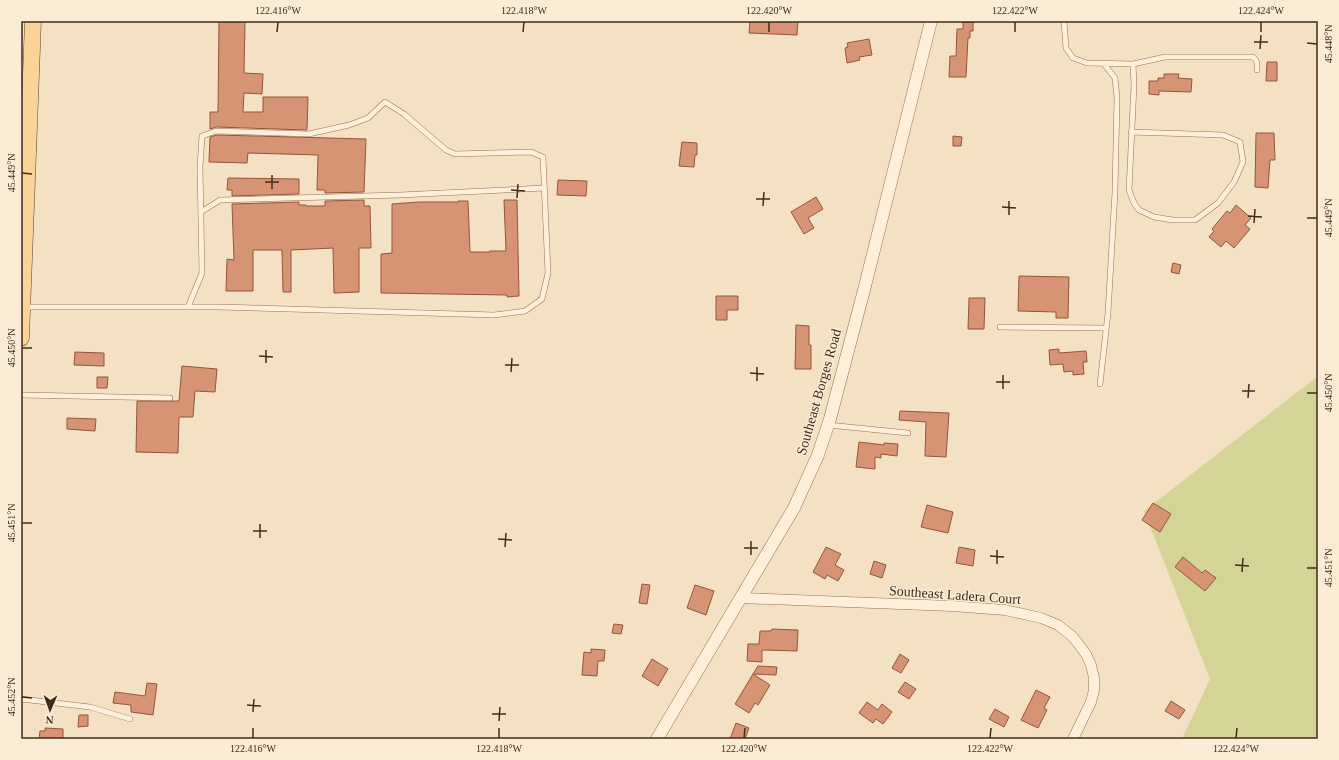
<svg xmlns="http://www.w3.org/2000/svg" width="1339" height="760" viewBox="0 0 1339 760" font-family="'Times New Roman',serif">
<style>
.green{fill:#d3d496}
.building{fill:#d79475;stroke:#94553a}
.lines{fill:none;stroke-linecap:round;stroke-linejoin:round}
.service-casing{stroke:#927157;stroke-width:6}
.minor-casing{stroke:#927157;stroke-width:11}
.tertiary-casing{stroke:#927157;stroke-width:13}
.primary-casing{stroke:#5f3f2c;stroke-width:17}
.service{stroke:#fdefd9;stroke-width:5}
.minor{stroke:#fdefd9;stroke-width:10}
.tertiary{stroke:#fdefd9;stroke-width:12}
.primary{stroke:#fbd298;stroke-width:16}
.ticks{fill:none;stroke:#402b1d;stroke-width:1.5}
.labels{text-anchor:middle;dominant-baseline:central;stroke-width:3;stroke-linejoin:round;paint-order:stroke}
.street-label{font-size:14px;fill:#402b1d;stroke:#faecd5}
.neatline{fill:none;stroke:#402b1d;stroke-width:1.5}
.ticks-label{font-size:10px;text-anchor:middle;fill:#402b1d}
</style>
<rect width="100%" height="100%" fill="#f4e1c4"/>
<!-- green -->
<path class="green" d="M1318 376V739H1182L1210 679 1144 511Z"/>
<!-- building -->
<path class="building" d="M219 21H245L244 73 263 74 262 94 244 93 243 112H263V97H308L307 130 216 127 210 129V112H218Z
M750 21H798L797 35 749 33Z
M963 22H973V31H970V38H968L966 77H949L950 56H956L957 29H963Z
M869 39 872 55 859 57 860 60 847 63 845 48 848 47 847 43Z
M1267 62H1277V81H1266Z
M1164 74H1179L1178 78 1192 79 1191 92 1159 91V95L1149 94V81H1158V78H1164Z
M1256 133H1274L1275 160H1270L1268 188 1255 187Z
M217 135 366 139 364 192 325 193V190H317L318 155 248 153 247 163 209 162 210 137Z
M953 136 962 137 961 146H953Z
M682 142 697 143V155H695L694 167 679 166Z
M228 178 299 179V194L232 196V190H227Z
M558 180 587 181 586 196 557 195Z
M816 197 823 209 808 218 814 228 804 234 791 212Z
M364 200V206H370L371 248H359V292L334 293 333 248 291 250V292H283L282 250H253V291H226L227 259 234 260 232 204 299 202V205H306V206H325V201Z
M504 200H517L519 296 507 297V295L381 293V254L392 253V204L419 202H458V201H468L470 252H490V251H506Z
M1236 205 1251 218 1245 225 1250 229 1234 248 1226 241 1221 247 1209 237 1214 231 1212 229 1227 211 1230 213Z
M1173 263 1181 265 1179 274 1171 272Z
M1019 276 1069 277 1068 318H1056V312L1018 311Z
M716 296H738V310H727V320H716Z
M969 298H985L984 329H968Z
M796 325 809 326V345H811V369H795Z
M1059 349V353L1086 351 1087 362H1083L1084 374 1073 375V371L1064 372 1063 364 1050 365 1049 350Z
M75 352 104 353V366L74 365Z
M182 366 217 369 215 392 195 391 193 417H179L178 453 136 452 137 401H179Z
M97 377H108L107 388H97Z
M900 411 949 413 946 457 925 456 926 422 899 420Z
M67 418 96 419 95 431 67 429Z
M859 442 884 445V443L898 444 897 456 881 454V458L875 457V469L856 467Z
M1153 503 1171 514 1160 532 1142 520Z
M927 505 953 512 948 533 921 527Z
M826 547 841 554 835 565 844 570 838 581 827 575 825 579 813 572Z
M959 547 975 550 973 566 956 563Z
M1183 557 1202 573 1205 570 1216 578 1205 591 1175 567Z
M874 561 886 565 882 578 870 574Z
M642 584 650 585 647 604 639 603Z
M695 585 714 591 706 615 687 608Z
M614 624 623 625 621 634 612 633Z
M772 629 798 630 797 651 762 650V662L747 661 748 644H759L760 631H771Z
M591 649 605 650 604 661H598L597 676 582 675 584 652 591 653Z
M900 654 909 660 901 673 892 668Z
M652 659 668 669 658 686 642 676Z
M758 666 777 667 776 675 753 674Z
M753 674 770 685 758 705 755 703 749 713 735 704Z
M905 682 916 689 909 699 898 692Z
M147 683 157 684 153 715 131 712V705L113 703 115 692 145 696Z
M1036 690 1050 697 1044 708 1047 710 1038 728 1021 720Z
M1171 701 1185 710 1179 719 1165 711Z
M867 702 878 710 882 704 892 712 883 724 876 719 873 723 859 713Z
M995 709 1009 717 1004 727 989 719Z
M79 715H88V726L78 727Z
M736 723 749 728 745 739H730Z
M45 728 63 729V739H39L40 731H45Z"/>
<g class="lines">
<defs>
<path id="service" d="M1064 21 1066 48 1073 58 1087 63 1133 64 1165 57H1253C1258 61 1257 64 1257 70
M1131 132 1223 135 1240 142 1243 162 1234 182 1218 203 1195 220H1173L1154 217 1139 210 1134 203 1129 190 1134 85 1133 64
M201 212 220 200 400 195 544 188
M25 307H218L494 315 525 311 542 299 548 273 543 157 531 152 455 154 446 150 404 114 385 102 368 118 349 125 309 134 216 131 202 136 200 167 202 273 188 307
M1000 327 1106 328
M1100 384 1108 313 1115 192 1117 98 1115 78 1104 64
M21 395 170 398
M828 425 908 433
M21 699 90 707 130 719"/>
<path id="minor" d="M741 598 952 606 1005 610 1041 618 1058 625 1073 637 1086 654 1091 665 1094 678V690L1091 702 1073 739"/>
<path id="tertiary" d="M657 739 794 508 818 455 830 419 864 290 931 21"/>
<path id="primary" d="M21 338 33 21"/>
</defs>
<!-- service casing -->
<use href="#service" class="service-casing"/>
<!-- minor casing -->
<use href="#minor" class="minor-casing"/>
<!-- tertiary casing -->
<use href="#tertiary" class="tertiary-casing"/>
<!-- primary casing -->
<use href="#primary" class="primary-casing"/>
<!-- service -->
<use href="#service" class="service"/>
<!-- minor -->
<use href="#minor" class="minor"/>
<!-- tertiary -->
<use href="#tertiary" class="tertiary"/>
<!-- primary -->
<use href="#primary" class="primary"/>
</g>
<!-- ticks -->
<path class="ticks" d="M277 32 278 22M523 32 524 22M769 32V22M1015 32V22M1261 32V22M1254 42H1268M1307 43 1317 44M1260 49 1261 35M22 173 32 174M265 182H279M272 189V175M511 190 525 191M517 198 518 184M756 199H770M763 206 764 192M1002 207 1016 208M1009 215V201M1248 216 1262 217M1307 218H1317M1254 223 1255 209M22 348H32M259 356 273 357M266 363V350M505 365H519M511 372 512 358M750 373 764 374M757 381V367M996 382H1010M1003 389V375M1242 391H1255M1307 393H1317M1248 398 1249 384M22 523H32M253 531H267M260 538V524M498 539 512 540M505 547 506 533M744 548H758M751 555V541M990 556 1004 557M997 564V550M1235 565 1249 566M1307 568H1317M1242 572 1243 558M22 697 32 698M247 705 261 706M253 712 254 699M492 714H506M499 721 500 707M253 738V728M499 738V728M744 738 745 728M990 738 991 728M1236 738 1237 728"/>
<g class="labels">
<!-- street labels -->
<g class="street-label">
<text transform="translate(819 392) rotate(-74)">Southeast Borges Road</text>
<text transform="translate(955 595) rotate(4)">Southeast Ladera Court</text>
</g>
</g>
<!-- border -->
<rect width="1339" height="760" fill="none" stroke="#faecd5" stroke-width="44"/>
<!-- north arrow -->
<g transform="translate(50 710) rotate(182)" stroke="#faecd5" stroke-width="3" paint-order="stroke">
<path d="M0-3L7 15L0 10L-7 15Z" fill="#402b1d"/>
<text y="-6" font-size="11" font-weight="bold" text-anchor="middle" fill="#402b1d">N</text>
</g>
<rect x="22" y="22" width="1295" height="716" class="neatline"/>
<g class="ticks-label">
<text x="278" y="14">122.416°W</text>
<text x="524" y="14">122.418°W</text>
<text x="769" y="14">122.420°W</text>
<text x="1015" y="14">122.422°W</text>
<text x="1261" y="14">122.424°W</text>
<text transform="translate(1328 44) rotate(-90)" y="4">45.448°N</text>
<text transform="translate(11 173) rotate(-90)" y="4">45.449°N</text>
<text transform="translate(1328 218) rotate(-90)" y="4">45.449°N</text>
<text transform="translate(11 348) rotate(-90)" y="4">45.450°N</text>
<text transform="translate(1328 393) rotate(-90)" y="4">45.450°N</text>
<text transform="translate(11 523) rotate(-90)" y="4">45.451°N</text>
<text transform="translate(1328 568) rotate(-90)" y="4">45.451°N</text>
<text transform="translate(11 697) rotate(-90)" y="4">45.452°N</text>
<text x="253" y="752">122.416°W</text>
<text x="499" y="752">122.418°W</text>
<text x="744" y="752">122.420°W</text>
<text x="990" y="752">122.422°W</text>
<text x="1236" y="752">122.424°W</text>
</g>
</svg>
